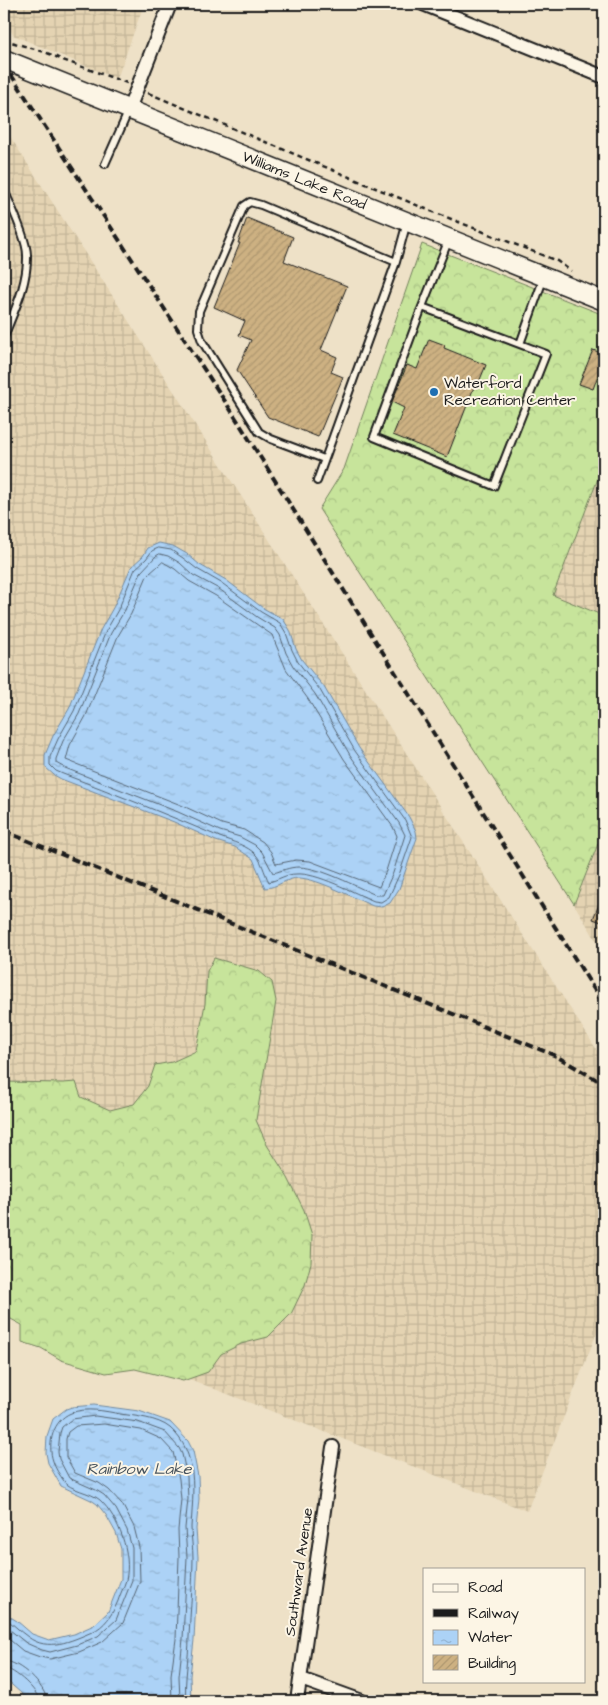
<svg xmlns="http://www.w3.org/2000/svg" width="608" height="1705" viewBox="0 0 608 1705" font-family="'Architects Daughter',sans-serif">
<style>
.industrial{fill:url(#industrial-grid)}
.forest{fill:url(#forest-crowns);stroke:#72805c}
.water{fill:url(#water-ripples);stroke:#72899f}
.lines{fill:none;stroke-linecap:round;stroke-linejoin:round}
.shore{stroke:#566573;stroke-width:1}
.building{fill:url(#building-hatch);stroke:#1c1c1c}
.service-casing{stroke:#1c1c1c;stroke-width:10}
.minor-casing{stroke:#1c1c1c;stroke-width:16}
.secondary-casing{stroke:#1c1c1c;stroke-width:21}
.path{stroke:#1c1c1c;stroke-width:2.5;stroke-dasharray:5 4;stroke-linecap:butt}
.service{stroke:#fcf5e5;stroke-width:6}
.minor{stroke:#fcf5e5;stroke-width:12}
.secondary{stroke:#fcf5e5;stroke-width:18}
.rail{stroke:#1c1c1c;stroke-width:4;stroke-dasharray:8 4;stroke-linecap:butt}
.poi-dot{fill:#1f6fb2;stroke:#fcf5e5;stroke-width:2}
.labels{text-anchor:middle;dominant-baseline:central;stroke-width:4;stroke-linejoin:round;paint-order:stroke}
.street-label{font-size:15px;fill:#1c1c1c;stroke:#fcf5e5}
.poi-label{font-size:15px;fill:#1c1c1c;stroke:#fcf5e5;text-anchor:start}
.water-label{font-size:16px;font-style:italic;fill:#47535d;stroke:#fcf5e5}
</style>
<defs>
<pattern id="industrial-grid" width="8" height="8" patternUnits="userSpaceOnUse" patternTransform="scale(1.25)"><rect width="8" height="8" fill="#e4d3b2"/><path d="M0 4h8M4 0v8" fill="none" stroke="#c3b598"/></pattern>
<pattern id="forest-crowns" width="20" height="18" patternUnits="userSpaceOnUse" patternTransform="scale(1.25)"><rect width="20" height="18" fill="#c7e49b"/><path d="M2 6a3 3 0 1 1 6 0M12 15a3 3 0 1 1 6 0" fill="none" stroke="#aac385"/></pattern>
<pattern id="water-ripples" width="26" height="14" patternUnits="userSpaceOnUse" patternTransform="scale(1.25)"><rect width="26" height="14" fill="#acd2f6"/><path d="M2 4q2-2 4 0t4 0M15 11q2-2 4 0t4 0" fill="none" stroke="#93b4d2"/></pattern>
<pattern id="building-hatch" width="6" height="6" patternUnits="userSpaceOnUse" patternTransform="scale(1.25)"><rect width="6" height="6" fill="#cdb182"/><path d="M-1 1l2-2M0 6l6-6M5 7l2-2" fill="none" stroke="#af9870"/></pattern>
</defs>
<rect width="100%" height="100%" fill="#eee1c7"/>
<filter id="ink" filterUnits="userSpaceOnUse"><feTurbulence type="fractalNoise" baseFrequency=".02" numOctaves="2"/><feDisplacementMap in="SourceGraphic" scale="10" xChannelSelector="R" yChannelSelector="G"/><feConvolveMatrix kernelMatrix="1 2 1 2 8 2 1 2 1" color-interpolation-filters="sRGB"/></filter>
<g filter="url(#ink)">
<!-- industrial -->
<path class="industrial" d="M4 4H144L117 79 13 35 4 17Z
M4 127 604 1061V1314L527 1511 197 1382 4 1300Z
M604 463V616L552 595Z
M604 829V953L574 904Z"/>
<!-- forest -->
<path class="forest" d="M422 244 604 315V463L553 595 604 616V829L574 904 319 509 344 469Z
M214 958 259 971 272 982 276 1001 256 1120 267 1145 288 1178 304 1210 312 1235 311 1263 305 1285 291 1314 268 1337 241 1344 221 1354 208 1372 183 1381 135 1369 106 1373 61 1360 41 1348 22 1342V1325L9 1318 4 1324V1082L63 1083 76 1082 81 1097 110 1110 134 1104 148 1086 155 1065 172 1062 196 1051 205 1004 207 971Z"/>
<!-- water -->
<path class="water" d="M159 543 173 546 187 554 200 565 226 580 263 608 283 619 290 630 296 649 302 660 324 687 359 748 409 817 416 831 417 838 399 889 390 903 382 907 373 906C353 898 319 879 299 878 286 878 277 888 265 888L253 859 235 847 216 841 174 822 61 779 54 775 45 767V755L53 736 69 709 101 629 114 606 131 567 143 556 148 548Z
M94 1405 139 1411 170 1422 188 1441 193 1451 198 1476 199 1499 196 1529 198 1557 194 1640 190 1676 191 1701H30L4 1678V1613L17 1621 32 1634 49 1640 74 1634 94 1625 108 1612 121 1579V1549L116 1533 106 1515 97 1504 91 1500 61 1486 48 1463 46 1453 47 1436 53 1419 66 1409 72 1407Z"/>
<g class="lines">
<!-- shore -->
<path class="shore" d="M159 548 171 550 183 558 197 569 223 584 261 612 280 623 286 633 292 650 298 662 320 690 355 751 405 820 412 837 399 875 389 897 381 902 374 901C354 893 316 872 296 874 286 874 278 880 269 882 264 873 262 859 253 852 242 843 228 841 215 835 165 814 114 793 63 774L56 771 50 765V757L58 739 74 711 106 631 119 608 135 569 146 559 152 551Z
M160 554 168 556 180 563 193 575 219 589 257 617 275 628 280 635 286 653 293 666 315 694 350 755 399 823 405 835 393 873 383 895H376C354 886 323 868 299 867 289 867 282 871 273 873L262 852 255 845 240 837 220 831 178 812 65 768 56 763V759L63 741 79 714 111 633 125 610 141 572 156 556Z
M163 562 175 569 189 581 216 596 272 635 286 669 308 699 344 759 393 827 397 836 386 871 379 887 310 861 296 860 276 864 271 852 263 842 244 830 222 824 181 805 66 760 70 745 86 716 118 636 131 614 147 576Z
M4 1618C13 1623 19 1631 28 1637 48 1652 71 1641 92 1632 105 1626 112 1615 118 1601 120 1594 124 1587 126 1580 132 1554 119 1518 100 1500 91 1492 69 1490 64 1481 60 1475 55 1469 53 1461 47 1444 53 1420 71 1413 86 1407 105 1411 120 1414 135 1416 158 1418 170 1428 199 1453 193 1493 191 1527 191 1538 193 1548 193 1558 193 1584 190 1611 189 1637 189 1659 184 1679 186 1701
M4 1625 26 1643 42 1650 50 1652 77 1645 98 1636 116 1620 132 1580V1548L127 1530 116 1509 104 1495 96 1490 69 1478 59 1459 58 1452 60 1433 62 1427 72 1419 95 1416 138 1422 165 1432 179 1448 182 1454 187 1477 188 1499 185 1528 187 1557 183 1639 179 1676 180 1701
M4 1635 23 1651 40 1657 50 1659 79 1652 102 1642 123 1623 140 1581 139 1547 134 1527 122 1504 109 1490 99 1483 75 1473 66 1457V1439L68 1432 76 1426 104 1424 141 1430 161 1439 173 1452 179 1479 181 1499 178 1530 179 1557 176 1639 171 1675 172 1701
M4 1661C19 1661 46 1686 47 1701
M4 1668C14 1669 39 1691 39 1701"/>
</g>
<!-- building -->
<path class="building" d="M247 218 293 237 284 261 347 286 321 350 337 357 331 372 343 377 318 437 268 417 237 370 251 340 239 335 245 321 214 307 240 243H238Z
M429 339 445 345 444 348 486 365 479 382H476L447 457 393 435 404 408 392 402 407 365 417 369Z
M593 350 604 354V359L593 389 579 384Z
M604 892V923L593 919Z"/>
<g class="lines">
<defs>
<path id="service" d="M105 164 129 110
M4 190C10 203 27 241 27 255 28 284 14 311 4 337
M422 307 374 437 494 486 546 354 422 307 449 239
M520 344 544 277
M324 459 271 439 259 432 202 341 198 329 199 311 244 206 250 202 261 205 396 262
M317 481 396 262 407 222"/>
<path id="minor" d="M423 4 604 77
M129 109 170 4
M301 1679 362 1701
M297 1701 333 1447"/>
<g id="secondary">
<path id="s1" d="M4 59 604 301"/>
</g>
</defs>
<!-- service casing -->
<use href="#service" class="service-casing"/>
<!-- minor casing -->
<use href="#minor" class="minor-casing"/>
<!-- secondary casing -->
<use href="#secondary" class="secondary-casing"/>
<!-- path -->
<path class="path" d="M4 39C22 47 43 49 60 59L127 83
M148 93 426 209 557 261 571 271"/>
<!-- service -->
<use href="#service" class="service"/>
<!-- minor -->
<use href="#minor" class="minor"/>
<!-- secondary -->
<use href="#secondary" class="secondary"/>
<!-- rail -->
<path class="rail" d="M4 64 232 412 604 1005
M4 831 556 1056 604 1084"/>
</g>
</g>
<!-- markers -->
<circle class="poi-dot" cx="434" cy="392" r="5"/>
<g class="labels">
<!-- street labels -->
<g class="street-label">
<text stroke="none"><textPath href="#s1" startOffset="324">Williams Lake Road</textPath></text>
<text transform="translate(299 1572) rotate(-82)">Southward Avenue</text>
</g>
<!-- poi labels -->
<g class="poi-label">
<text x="444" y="383">Waterford<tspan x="444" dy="17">Recreation Center</tspan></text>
</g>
<!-- water labels -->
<g class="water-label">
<text x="139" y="1469">Rainbow Lake</text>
</g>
</g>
<!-- margin -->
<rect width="608" height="1705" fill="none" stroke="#fcf5e5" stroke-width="20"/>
<rect x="10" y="10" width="588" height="1685" fill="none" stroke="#1c1c1c" stroke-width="2" filter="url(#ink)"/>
<!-- legend -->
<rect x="423" y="1568" width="162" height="115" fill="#fcf5e5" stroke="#a29e95"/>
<rect x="433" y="1584" width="25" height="8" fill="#fcf5e5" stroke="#a29e95"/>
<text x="468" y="1592" font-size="15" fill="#1c1c1c">Road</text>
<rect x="433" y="1609" width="25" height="8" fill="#1c1c1c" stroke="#a29e95"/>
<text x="468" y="1618" font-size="15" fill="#1c1c1c">Railway</text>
<rect x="433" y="1630" width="25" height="15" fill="url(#water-ripples)" stroke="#a29e95"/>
<text x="468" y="1642" font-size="15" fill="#1c1c1c">Water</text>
<rect x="433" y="1655" width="25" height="15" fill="url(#building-hatch)" stroke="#a29e95"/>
<text x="468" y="1668" font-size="15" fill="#1c1c1c">Building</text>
</svg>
